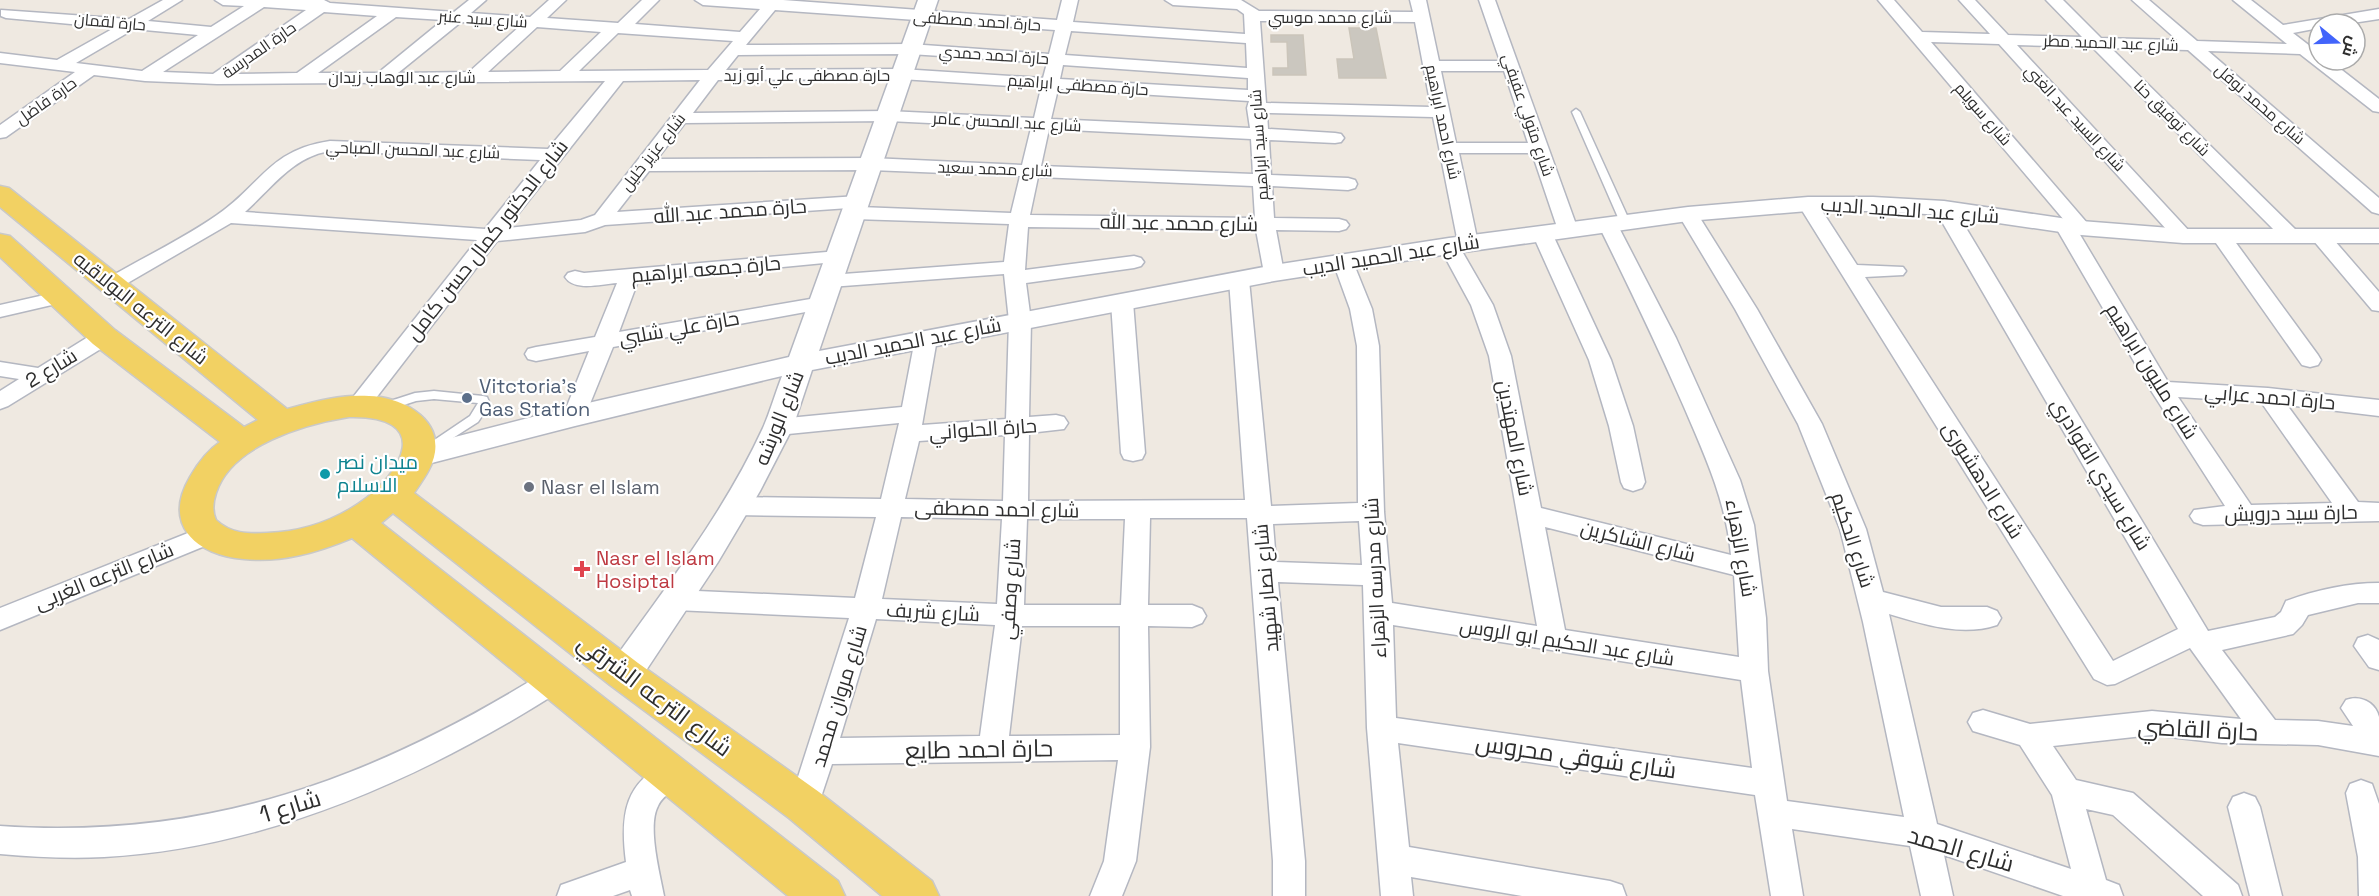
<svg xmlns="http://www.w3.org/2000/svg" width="2379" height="896" viewBox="0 0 2379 896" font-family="'Space Grotesk',Cairo,sans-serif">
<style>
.building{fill:#cbc7bf;stroke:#cbc5ba;stroke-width:1.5}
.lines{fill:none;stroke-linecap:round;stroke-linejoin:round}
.service-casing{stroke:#b4b7c1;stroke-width:3}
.minor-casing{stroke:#b4b7c1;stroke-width:3}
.tertiary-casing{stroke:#b4b7c1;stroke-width:3}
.primary-casing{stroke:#c9c9c9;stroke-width:3}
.service{fill:#fff;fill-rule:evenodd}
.minor{fill:#fff;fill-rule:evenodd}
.tertiary{fill:#fff;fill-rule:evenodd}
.primary{fill:#f2d163;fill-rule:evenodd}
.service-dot{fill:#5c6f8a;stroke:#fff;stroke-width:2}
.culture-dot{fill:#0f9aa8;stroke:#fff;stroke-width:2}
.worship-dot{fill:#6b7280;stroke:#fff;stroke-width:2}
.health-dot{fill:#e0444e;stroke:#fff;stroke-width:2}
.labels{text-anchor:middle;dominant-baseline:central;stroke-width:4.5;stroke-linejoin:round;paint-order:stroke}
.far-street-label{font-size:16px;fill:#2e2e2e;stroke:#fff}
.street-label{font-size:20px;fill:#2e2e2e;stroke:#fff}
.service-label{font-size:20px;fill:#4e5e75;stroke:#fff;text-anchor:start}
.culture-label{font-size:20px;fill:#0d838f;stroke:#fff;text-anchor:start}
.worship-label{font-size:20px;fill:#5b616d;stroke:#fff;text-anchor:start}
.health-label{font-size:20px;fill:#be3a42;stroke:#fff;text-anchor:start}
.near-street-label{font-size:24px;fill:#2e2e2e;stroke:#fff}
</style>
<rect width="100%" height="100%" fill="#efe9e1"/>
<!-- building -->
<path class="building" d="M1349 28H1376L1386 78H1339L1337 59H1354Z
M1271 35H1303L1306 75H1273V68H1288L1287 42H1271Z"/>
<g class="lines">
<defs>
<path id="service" d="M1576 109 1580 112 1630 222 1628 224H1622L1620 222 1572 112Z
M434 391 483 396 487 397 490 404 478 422 431 452 427 451 425 448 427 445 470 416 478 403 434 399 416 401 385 411 379 407 381 404 415 393Z"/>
<path id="minor" d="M163 0H182L148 21 211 27 244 6 223 5 215 0H324L330 3 454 12 469 0H486L471 13 530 17 549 0H566L547 18 618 23 642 0H659L635 24 740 32 760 9 703 5 695 0H783L1057 20 1062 0H1078L1073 22 1245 34 1244 14 1237 9 1173 5 1165 0H1241L1259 11 1413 12 1410 0H1426L1439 61H1500L1479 0H1495L1578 230 1575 234H1561L1558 230 1532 153H1459L1478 243 1475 247H1461L1458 243 1433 117 1267 113 1268 129 1335 133 1341 134 1344 138 1341 142 1335 143 1269 140 1271 175 1348 178 1355 180 1357 184 1355 188 1348 190 1272 186 1274 218 1339 219 1346 221 1349 225 1346 229 1339 231 1276 230 1284 273 1281 277 1274 279 1267 277 1264 273 1256 230 1028 227 1025 270 1134 256 1141 258 1144 262 1141 266 1134 268 1026 283 1031 321 1029 417 1056 415 1064 417 1068 423 1064 429 1029 433 1028 501 1245 500 1229 280 1232 276 1239 274 1246 276 1249 280 1271 506 1358 503 1357 346 1350 309 1333 262 1336 258H1350L1353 262 1372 309 1379 346 1384 512 1392 603 1537 626 1489 356 1471 305 1439 246 1442 242H1456L1459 246 1493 305 1511 356 1541 508 1731 555C1726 501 1705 456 1684 407 1657 345 1628 285 1598 224L1601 220H1615L1676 338 1740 480 1754 525 1766 618 1768 671 1787 801 1904 817 1863 622 1840 529 1798 424 1735 309 1678 214 1681 210H1695L1757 309 1822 424 1866 529 1883 592 1941 607H1987L1997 611 2001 618 1997 625C1961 637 1923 624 1889 614L1937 824 2071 869 2052 795 2020 745 1973 731 1968 722 1973 713 1983 710 2030 724 2152 711 2241 719 2190 648 2115 684 2107 685 2094 679 1798 204 1801 200H1815L1857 265 1903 267 1906 271 1903 275 1865 277 2113 661 2178 629 1934 208 1937 204H1951L1954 208 2208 631 2275 617 2281 612 2286 601C2316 590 2348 583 2379 583V603H2358L2308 615 2302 625 2293 634 2222 650 2275 720 2318 721 2353 726 2341 708 2346 700C2359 695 2375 701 2379 717 2379 728 2379 744 2379 756L2318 745 2222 743 2152 735 2053 746 2076 780 2133 793 2238 885 2242 896H2203L2113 815 2086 809 2106 880 2119 885 2123 896H2063L1944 855 1953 896H1921L1910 846 1792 829 1803 896H1771L1755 795 1398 743 1409 847 1610 881 1622 885 1626 896H1522L1411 877 1413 896H1381L1367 728 1363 585 1278 582 1305 861V896H1273V861L1247 518H1150L1148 605H1192L1202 609 1206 616 1202 623 1192 627 1148 626 1150 747 1136 861 1122 896H1090L1104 861 1118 760 832 764 815 815 804 819 793 815 789 805 849 618 675 610 665 607 662 600 665 593 675 590 855 598 876 517 735 515 726 512 722 506 726 500 735 497 881 499 899 423 778 435 770 433 766 427 770 421 778 419 902 407 915 339 918 334 926 332 934 334 937 339 922 425 1006 419 1009 321 1004 274 830 287 823 285 820 281 823 277 830 275 1004 262 1009 224 854 219 847 217 844 213 849 208 605 225 585 232 497 241 366 411 358 414 350 411 346 406 350 401 477 240 231 223 119 288 112 290 105 288 102 284 105 280C142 258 181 240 217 215 262 184 269 150 330 141L548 149 605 81 217 84 145 81 94 75 6 137 0 138V125L75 72 0 63V53L57 60 114 28 6 18 1 16V10L129 19ZM264 7 306 10 213 74 163 72ZM775 10 1055 30 1049 54 910 44 746 45ZM324 12 377 16 297 73 235 74ZM396 17 443 20 378 73H318ZM1260 21 1415 22 1431 107 1266 103ZM461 22 520 26 469 72 398 73ZM537 27 601 32 560 71 488 72ZM134 29 198 35 142 71 76 63ZM1071 31 1246 43 1247 68 1065 55ZM618 33 733 41 708 70 579 71ZM910 54 1047 63 1043 78 901 69 726 70 738 55ZM1063 65 1248 78V90L1060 79ZM1441 71H1504L1528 143H1456ZM901 79 1041 88 1034 118 888 111 693 113 718 80ZM700 80 595 215 581 220 507 228 623 81ZM1058 89 1249 101 1247 108 1250 128 1051 119ZM888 121 1031 128 1022 165 871 158 657 159 685 123ZM1049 129 1251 139 1253 174 1041 166ZM330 151 540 160 485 229 245 212C272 188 292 157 330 151ZM871 170 1020 176 1011 213 860 207 865 206 868 202 865 198 858 196 617 212 649 171ZM1038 177 1253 186 1255 218 1030 215ZM1005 435 1003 501 905 499 919 441ZM901 517 1002 519 997 604 882 599ZM1027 519H1125L1121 605H1024ZM1359 521 1362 565 1276 562 1273 524ZM1545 527 1734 575 1739 657 1565 630ZM876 619 995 625 980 736 840 738ZM1393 625 1741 680 1752 768 1396 718ZM1022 626H1120V735L1009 736Z
M1878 0H1894L1922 32 1990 34 1959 0H1975L2008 35 2082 37 2046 0H2063L2101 38 2177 40 2132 0H2149L2197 41 2287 44 2233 0H2251L2283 25 2379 9V19L2346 24H2319V28L2293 33 2319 53V60H2329L2379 99V112L2373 111 2300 54 2208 51 2379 198V214L2372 212 2188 50 2111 48 2298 232 2301 236 2298 240H2284L2092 47 2017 45 2190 232 2193 236 2190 240H2176L1999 44 1931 42 2088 224 2091 228 2088 232 2079 233 2168 382 2268 388 2379 400V416L2287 405 2358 502 2379 503V521L2203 525 2194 522 2190 516 2194 510 2225 506 2150 389 2055 226 2058 222 2064 220ZM2178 397 2261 402 2332 503 2251 505Z
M1542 227 1549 229 1552 233 1611 360 1633 426 1645 482 1642 488 1633 491 1624 488 1621 482 1609 426 1589 360 1532 233 1535 229Z
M2221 230 2228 232 2318 355 2321 360 2318 365 2310 367 2302 365 2211 236 2214 232Z
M2320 230 2327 232 2379 292V311L2372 310 2313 240 2310 236 2313 232Z
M838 251 845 253 848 257 845 261 638 281 619 332 822 297 829 298 833 303 829 308 822 309 613 347 583 421 575 424 567 421 563 416 589 351 536 361 528 359 525 354 528 349 536 347 595 337 617 283C601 284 575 292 565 277L568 273 575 271 584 273Z
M62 291 69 293 73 297 69 301 0 317V305Z
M1122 296 1129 298 1133 302 1145 453 1142 459 1133 461 1124 459 1121 453 1111 302 1115 298Z
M104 330 112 332 115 337 112 342 8 406 0 409V391L19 379 0 376V362L38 368 96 332Z
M208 525 217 527 221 534 217 541 0 630V608Z
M2368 635 2379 640V670L2369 667 2354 646 2358 638Z
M555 668 565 672 569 680 565 688C427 776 270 848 104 857 69 859 35 857 0 854V826C207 840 371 780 545 672Z
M672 762 683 766 687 775C681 789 664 792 658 806 647 826 660 874 664 896H632L630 890 613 896H557L561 885 626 862C620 816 624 779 672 762Z
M2361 780 2372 784 2379 804V896H2359L2358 857 2346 793 2350 784Z
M2244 793 2255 797 2260 807 2282 896H2250L2228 807 2233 797Z"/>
<path id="tertiary" d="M918 0H938L819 351 1274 265 1449 238 1688 207 1808 197H1873L1944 201 2081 221 2183 229H2379V243H2183L2081 235 1944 215 1873 211H1808L1688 221 1449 254 1274 281 812 370 793 427 760 491 718 562 637 684 624 688 611 684 606 674 611 664C665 588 724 513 763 428 770 412 775 394 782 376L575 426 420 466 409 463 405 456 409 449 420 446 575 406 789 357Z"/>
<path id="primary" d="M0 186 9 188 287 409C313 402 342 394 369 396 399 397 440 416 435 452 433 467 422 481 414 493L638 663 819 792 932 881 939 896H882L789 818 610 685 393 513 381 523 838 881 845 896H788L352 538C318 552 282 563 244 559 196 555 162 525 190 477 198 463 207 451 220 442L93 344 0 257V234L10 236 115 330 244 427 258 420 0 207ZM349 417C433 415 405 472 358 504 331 522 299 532 267 533 248 534 231 534 216 520 212 511 213 502 216 493 231 445 305 424 349 417Z"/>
</defs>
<!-- service casing -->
<use href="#service" class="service-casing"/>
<!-- minor casing -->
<use href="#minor" class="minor-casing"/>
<!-- tertiary casing -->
<use href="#tertiary" class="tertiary-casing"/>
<!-- primary casing -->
<use href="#primary" class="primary-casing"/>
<!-- service -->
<use href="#service" class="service"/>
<!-- minor -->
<use href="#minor" class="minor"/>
<!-- tertiary -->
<use href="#tertiary" class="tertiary"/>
<!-- primary -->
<use href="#primary" class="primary"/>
</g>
<!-- markers -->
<circle class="service-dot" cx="467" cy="398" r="6"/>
<circle class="culture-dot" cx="325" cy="474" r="6"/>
<circle class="worship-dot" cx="529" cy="487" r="6"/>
<path class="health-dot" d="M579 560h6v6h6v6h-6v6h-6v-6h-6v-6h6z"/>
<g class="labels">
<!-- far-street labels -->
<g class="far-street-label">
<text x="1330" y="17">شارع محمد موسي</text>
<text transform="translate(483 19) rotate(4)">شارع سيد عنبر</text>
<text transform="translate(977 21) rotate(4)">حارة احمد مصطفى</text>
<text transform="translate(110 22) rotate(5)">حارة لقمان</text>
<text transform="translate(2111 43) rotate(2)">شارع عبد الحميد مطر</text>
<text transform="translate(259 50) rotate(-35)">حارة المدرسة</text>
<text transform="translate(994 55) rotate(4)">حارة احمد حمدي</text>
<text x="807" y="75">حارة مصطفى علي أبو زيد</text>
<text x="402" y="77">شارع عبد الوهاب زيدان</text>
<text transform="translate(1078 85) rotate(4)">حارة مصطفى ابراهيم</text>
<text transform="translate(46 101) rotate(-35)">حارة فاضل</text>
<text transform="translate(2260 104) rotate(41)">شارع محمد نوفل</text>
<text transform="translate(1983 114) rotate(49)">شارع سويلم</text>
<text transform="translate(1528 115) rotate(71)">شارع متولي عفيفي</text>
<text transform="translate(2075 118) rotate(47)">شارع السيد عبد الغني</text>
<text transform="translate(2172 118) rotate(45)">شارع توفيق حنا</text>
<text transform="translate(1007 122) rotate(3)">شارع عبد المحسن عامر</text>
<text transform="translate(1443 122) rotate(78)">شارع احمد ابراهيم</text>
<text transform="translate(1259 145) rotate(-94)">شارع سيد ابراهيم</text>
<text transform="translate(413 150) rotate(2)">شارع عبد المحسن الصباحي</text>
<text transform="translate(653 152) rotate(-52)">شارع عزيز خليل</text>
<text transform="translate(995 169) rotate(2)">شارع محمد سعيد</text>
</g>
<!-- street labels -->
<g class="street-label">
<text transform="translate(1910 210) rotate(4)">شارع عبد الحميد الديب</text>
<text transform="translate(730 211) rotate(-4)">حارة محمد عبد الله</text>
<text transform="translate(1179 223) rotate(1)">شارع محمد عبد الله</text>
<text transform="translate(487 240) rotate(-52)">شارع الدكتور كمال حسن كامل</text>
<text transform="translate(1391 255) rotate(-9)">شارع عبد الحميد الديب</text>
<text transform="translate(706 269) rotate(-5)">حارة جمعه ابراهيم</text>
<text transform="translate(141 308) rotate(39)">شارع الترعه البولاقيه</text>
<text transform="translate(679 328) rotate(-10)">حارة علي شلبي</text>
<text transform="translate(913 341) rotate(-11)">شارع عبد الحميد الديب</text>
<text transform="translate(51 368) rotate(-31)">شارع 2</text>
<text transform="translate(2152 371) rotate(58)">شارع مليون ابراهيم</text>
<text transform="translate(2270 397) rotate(5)">حارة احمد عرابي</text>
<text transform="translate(779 418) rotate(-68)">شارع الورشه</text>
<text transform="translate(983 429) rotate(-4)">حارة الحلواني</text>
<text transform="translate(1515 438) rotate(79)">شارع المهتدين</text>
<text transform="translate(2101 474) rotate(59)">شارع سيدي القوادري</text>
<text transform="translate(1983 480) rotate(58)">شارع الدهشورى</text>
<text transform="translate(997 509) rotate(1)">شارع احمد مصطفى</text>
<text transform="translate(2291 513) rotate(-1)">حارة سيد درويش</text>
<text transform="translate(1853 540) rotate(72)">شارع الحكيم</text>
<text transform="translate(1638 541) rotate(14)">شارع الشاكرين</text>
<text transform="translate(1741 548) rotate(80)">شارع الزهراء</text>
<text transform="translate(104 576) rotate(-22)">شارع الترعه الغربى</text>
<text transform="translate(1375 578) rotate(-93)">شارع مدرسه الزهراء</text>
<text transform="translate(1266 588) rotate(-95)">شارع نصار شهيد</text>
<text transform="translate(1010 589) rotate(-86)">شارع وصفي</text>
<text transform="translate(933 612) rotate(3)">شارع شريف</text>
<text transform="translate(1567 642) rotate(9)">شارع عبد الحكيم ابو الروس</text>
<text transform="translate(839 696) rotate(-73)">شارع مروان محمد</text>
</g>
<!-- service labels -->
<g class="service-label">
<text x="479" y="386">Vitctoria's<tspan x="479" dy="23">Gas Station</tspan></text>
</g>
<!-- culture labels -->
<g class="culture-label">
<text x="337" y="462">ميدان نصر<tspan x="337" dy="23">الاسلام</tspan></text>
</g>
<!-- worship labels -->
<g class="worship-label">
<text x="541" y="487">Nasr el Islam</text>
</g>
<!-- health labels -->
<g class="health-label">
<text x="596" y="558">Nasr el Islam<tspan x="596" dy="23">Hosiptal</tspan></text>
</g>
<!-- near-street labels -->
<g class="near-street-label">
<text transform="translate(655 695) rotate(37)">شارع الترعه الشرقي</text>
<text transform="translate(2198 729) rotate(3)">حارة القاضي</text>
<text transform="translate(979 749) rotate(-1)">حارة احمد طايع</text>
<text transform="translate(1576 756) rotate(8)">شارع شوقي محروس</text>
<text transform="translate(290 806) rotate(-17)">شارع 1</text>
<text transform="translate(1961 849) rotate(16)">شارع الحمد</text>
</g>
</g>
<!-- north arrow -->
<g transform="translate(2337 42) rotate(109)"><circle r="28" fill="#ffffff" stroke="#ababab" stroke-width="1.5"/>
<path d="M0-4.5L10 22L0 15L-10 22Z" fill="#4264fb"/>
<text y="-9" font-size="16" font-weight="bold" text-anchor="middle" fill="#2e2e2e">ش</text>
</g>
</svg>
